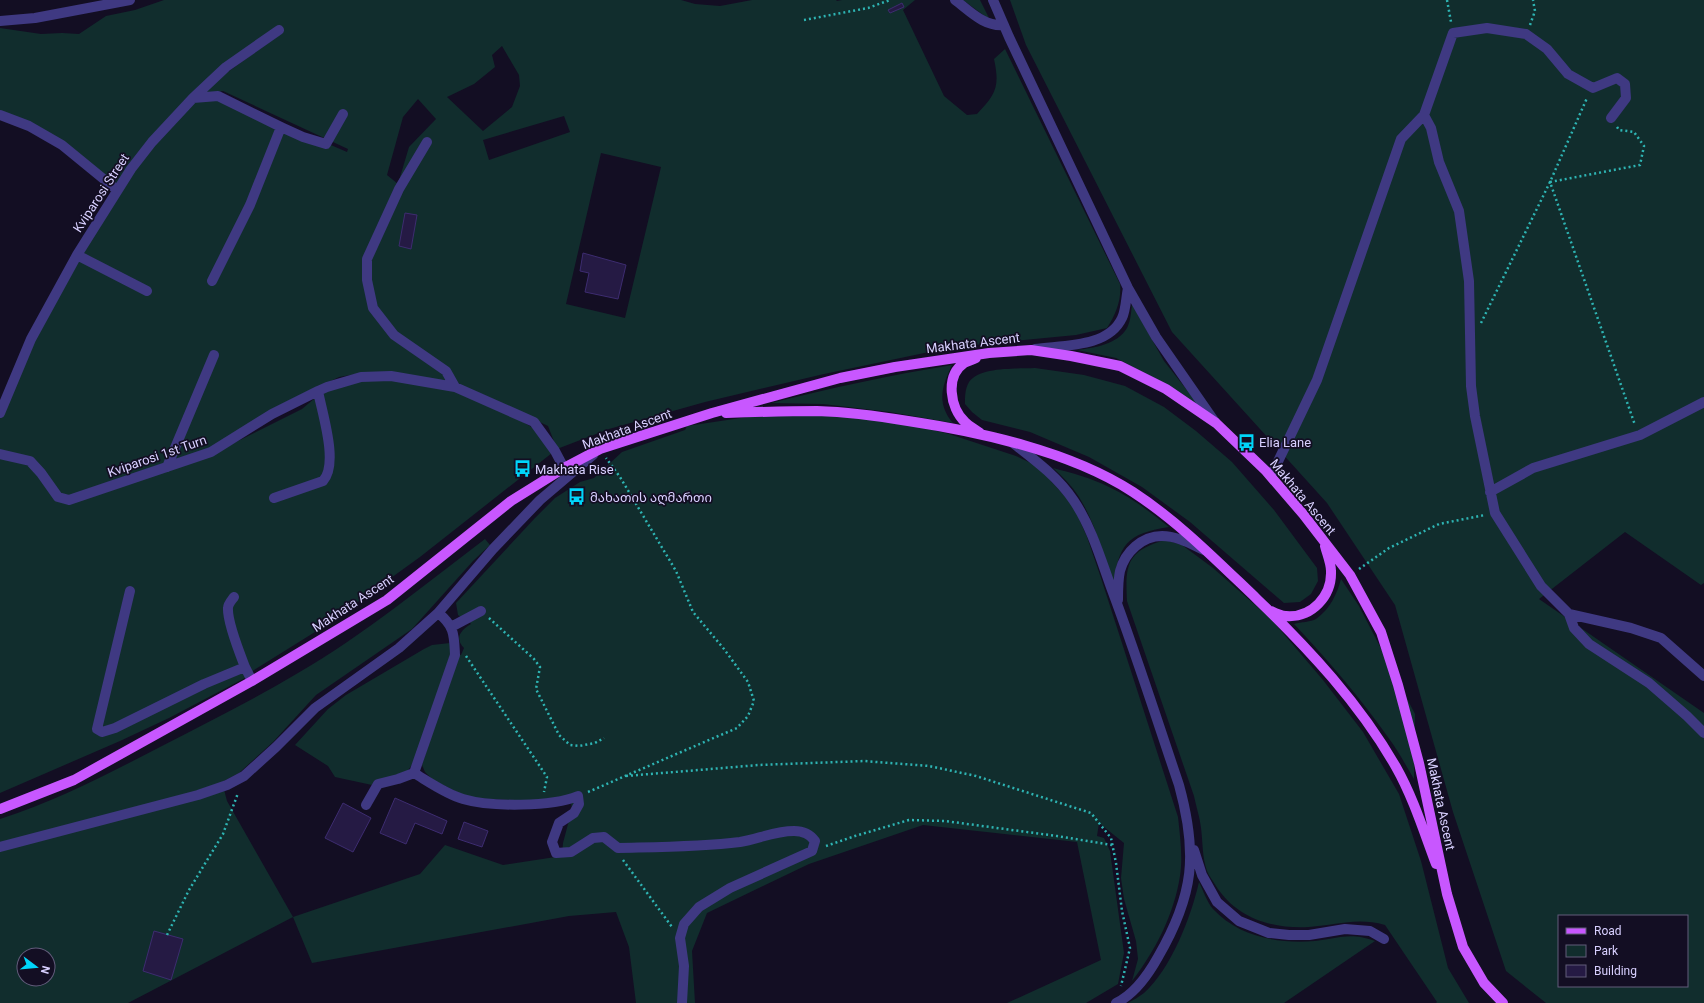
<svg xmlns="http://www.w3.org/2000/svg" width="1704" height="1003" viewBox="0 0 1704 1003" font-family="Roboto,'Noto Sans Georgian',sans-serif">
<style>
.green{fill:#112d2d;fill-rule:evenodd}
.building{fill:#251a44;stroke:#3d2c70}
.lines{fill:none;stroke-linecap:round;stroke-linejoin:round}
.path{stroke:#2eb4b3;stroke-width:2.5;stroke-dasharray:2 3;stroke-linecap:butt}
.minor{stroke:#3f3982;stroke-width:10}
.major{stroke:#c857ff;stroke-width:10}
.labels{text-anchor:middle;dominant-baseline:central;stroke-width:3.5;stroke-linejoin:round;paint-order:stroke}
.street-label{font-size:13px;fill:#d8d0ff;stroke:#130e23}
.poi-label{font-size:13px;fill:#d8d0ff;stroke:#130e23;text-anchor:start}
</style>
<rect width="100%" height="100%" fill="#130e23"/>
<!-- green -->
<path class="green" d="M164 0H681L695 4 720 6 752 0H836L837 1 842 0H915L903 10 944 96 967 115 977 114C996 94 1000 87 994 59L1005 49 1120 284C1122 300 1115 316 1107 328L1076 335 953 347 824 374 705 402 609 429 557 449 548 426 484 395 451 384 390 373H362L339 377 284 404 248 424 247 430 231 440 232 444 302 409 327 388 360 379 392 378 455 389 506 412 540 432 552 453 420 557 323 627 254 670 245 678 169 718 120 741 0 793V413L31 339 77 255 117 190 62 145 29 126 0 115V28L41 34 62 33 79 34 106 16 135 10ZM279 30 282 33 225 74 202 95 223 91 348 149 347 152 218 96 194 98 226 67ZM502 46 519 75 520 86 512 107 483 131 447 97 474 84 495 67 492 55ZM418 99 436 119 409 147 398 184 387 175 403 117ZM564 116 570 132 489 160 483 140ZM601 153 661 167 625 318 566 304Z
M963 0H980L990 20Z
M1010 0H1704V583L1701 585 1625 532 1539 599 1704 713V1003H1546L1506 971 1453 812 1395 605 1327 503 1172 332 1026 45ZM1559 916H1687V986H1559Z
M1132 304 1164 361 1201 408 1171 387 1116 358 1077 350C1094 348 1118 344 1127 328 1131 320 1131 312 1132 304Z
M952 365C942 386 936 403 953 423L890 412 823 404 771 403C831 388 891 375 952 365Z
M1035 368 1084 375 1125 386 1164 407 1196 431 1232 462 1274 510 1317 568 1318 581 1311 594 1300 602 1284 603 1190 522 1142 487 1089 457 1030 432 982 420 972 412 965 404C965 396 965 389 969 382 980 366 1018 369 1035 368Z
M817 413 910 424 949 434 1016 456 1037 466 1073 505 1087 537 1101 578 1178 817C1180 836 1183 857 1180 876 1174 914 1156 950 1132 981L1138 959 1136 941 1124 899 1121 878 1124 843 1099 823 1097 836 1104 838 1110 851 1124 953 1118 984 1086 1003H1007L1101 960 1077 842 923 825 809 864 707 913 692 951 695 1003H636L629 947 616 912 569 916 312 963 293 917 128 1003H0V819C56 801 108 774 160 747 206 723 253 700 298 673 364 635 424 585 485 539L490 545 473 561 412 629 316 695 273 742 239 773 222 782 227 801 293 917 420 874 445 845 503 865 562 856 563 843 572 809 570 796 532 801 469 798 433 780 425 772 422 765 457 655H461L464 648C454 638 461 630 471 624L467 617 462 618 458 615 456 603 535 518 555 498 580 482 594 478 622 452 685 430 687 426 754 416ZM24 955H48V979H24Z
M1053 468C1072 473 1091 478 1109 487 1131 497 1150 512 1169 527 1126 534 1119 544 1113 587 1104 557 1096 524 1079 497 1072 486 1063 477 1053 468Z
M1165 540 1182 545 1213 568 1271 619 1323 680 1363 732 1399 794 1421 861 1448 968 1469 1003H1436L1437 1002 1385 925C1357 917 1337 925 1309 927 1273 929 1237 919 1216 886 1213 881 1209 876 1207 871 1202 856 1203 844 1201 828 1200 818 1196 806 1194 796L1127 601C1125 564 1127 551 1165 540Z
M1341 579 1359 606 1415 714 1414 779C1406 766 1399 752 1390 740 1361 699 1329 661 1294 624 1301 622 1311 622 1316 619 1330 609 1337 594 1341 579Z
M450 643V655C443 676 421 759 407 771 399 777 385 778 375 780L372 785 335 777 328 766 295 745 328 709 346 695 424 649 432 645Z
M1199 882C1203 890 1207 902 1213 909 1239 937 1278 944 1315 941 1340 938 1350 932 1375 941L1284 1003H1128C1133 1000 1139 997 1144 993 1171 969 1191 917 1199 882Z"/>
<!-- building -->
<path class="building" d="M902 3 904 7 890 13 888 10Z
M405 213 417 215 411 249 399 246Z
M583 253 626 265 618 299 585 292 589 273 580 271Z
M395 798 447 821 442 834 415 823 406 844 380 833Z
M343 803 371 818 353 852 325 838Z
M464 822 488 831 482 847 458 839Z
M154 931 183 939 171 980 143 971Z"/>
<g class="lines">
<!-- path -->
<path class="path" d="M1447 0 1451 22
M804 20 868 8 890 0
M1530 25 1535 11 1533 0
M1617 127 1619 130 1634 132 1644 146 1640 165 1550 182 1635 425
M1481 323 1550 182 1587 98
M1359 569 1389 548 1439 524 1485 515
M489 618 534 659 540 667 536 689 559 735 570 745 579 746 595 743 604 738
M466 656 547 777 544 792
M626 776 759 765 864 761 929 766 976 776 1091 813 1111 838 1116 863 1122 911 1130 948 1121 986
M588 792 737 728 748 716 754 701 748 682 724 649 693 612 676 571 620 477 606 458
M826 846 855 836 909 820 945 821 1057 836 1112 845
M623 860 672 927
M167 935 189 890 223 834 238 793"/>
<!-- minor -->
<path class="minor" d="M955 0C970 11 984 27 1004 25
M993 0 1009 37 1128 288 1156 337 1215 422
M0 21 35 18 130 0
M193 98 218 96 281 127 303 137 326 144 343 114
M0 115 29 126 62 145 117 190
M1424 115 1453 33 1487 28 1526 34 1547 49 1568 74 1593 88 1617 78 1625 84 1626 98 1611 118
M427 142 399 189 367 259V280L373 308 394 335 446 371 455 387
M77 255 147 291
M212 281 250 205 281 127
M1035 349C1063 345 1108 348 1122 318 1126 310 1126 297 1128 288
M0 413 31 339 77 255 131 169 152 142 193 98 226 67 279 30
M1013 443C1035 460 1058 477 1074 501 1092 528 1101 560 1112 590 1136 654 1157 720 1179 785 1198 854 1194 895 1158 957 1148 975 1135 994 1116 1003
M0 454 30 461 41 473 58 497 69 500 211 452 272 414 318 391 327 387 361 377 391 376 455 387 534 422 555 451 564 468
M167 467 214 355
M1271 476 1317 380 1401 139 1424 115 1431 128 1439 162 1459 211 1469 281 1471 386 1475 416 1495 513 1541 586 1569 614 1631 628 1661 638 1704 676
M1490 492 1533 468 1640 435 1704 402
M274 498 323 481C339 464 322 413 318 391
M130 591 97 729 102 732 115 728 204 684 245 667 252 681
M234 597C231 601 228 604 228 608 227 622 240 654 245 667
M1118 600C1118 591 1118 580 1120 571 1125 552 1142 536 1162 536 1177 536 1191 544 1204 550
M1569 614 1574 628 1589 644 1649 683 1687 716 1704 733
M451 627 481 611
M414 773 455 655C454 636 455 626 438 613
M366 805 378 784 398 779 414 773C429 782 446 794 463 799 490 807 552 807 578 796L579 804 574 813 559 823 552 842 556 853 571 852 593 838 604 837 618 848C659 847 699 847 740 842 758 839 775 831 794 831 802 831 810 834 815 841L812 851 730 888 699 907 684 924 680 938 684 966 682 1003
M0 847 198 795 227 785 244 776 276 747 315 708 399 648 438 613 493 549 540 500 593 455
M1194 850 1202 875 1217 902 1239 921 1269 933 1289 935H1309L1345 929 1370 931 1384 939"/>
<!-- major -->
<path class="major" d="M976 358C972 360 968 361 964 363 945 376 950 408 965 422 969 426 975 429 980 433
M726 413C756 412 787 411 817 411 847 412 878 416 908 421 981 432 1070 451 1133 492 1179 522 1217 561 1257 599 1309 649 1360 704 1396 767 1413 797 1424 832 1436 864
M1271 611C1275 613 1281 616 1286 616 1312 618 1332 596 1331 571 1331 563 1327 554 1325 546
M0 809 74 780 252 681 387 600 511 501 564 468 600 449 712 413 840 378 895 367 989 353 1031 350 1071 356 1120 366 1166 389 1216 423 1266 471 1303 514 1350 575 1381 632 1398 685 1419 763 1447 894 1463 947 1484 983 1503 1003"/>
</g>
<!-- icons -->
<defs>
<symbol id="bus-bare" viewBox="-9 -9 18 18"><path d="M-5-6H5V4H4V6H2V4H-2V6H-4V4H-5ZM-3.5-4V0h7V-4ZM-3.5 1.2v1.5H-2V1.2ZM2 1.2v1.5H3.5V1.2Z" fill="#00d5fa" stroke="#130e23" stroke-width="2.5" paint-order="stroke"/></symbol>
</defs>
<g fill-rule="evenodd">
<use href="#bus-bare" x="1234" y="430" width="25" height="25"/>
<use href="#bus-bare" x="510" y="456" width="25" height="25"/>
<use href="#bus-bare" x="564" y="484" width="25" height="25"/>
</g>
<g class="labels">
<!-- street labels -->
<g class="street-label">
<text transform="translate(101 193) rotate(-57)">Kviparosi Street</text>
<text transform="translate(973 343) rotate(-7)">Makhata Ascent</text>
<text transform="translate(627 429) rotate(-20)">Makhata Ascent</text>
<text transform="translate(157 456) rotate(-19)">Kviparosi 1st Turn</text>
<text transform="translate(1303 497) rotate(50)">Makhata Ascent</text>
<text transform="translate(353 603) rotate(-33)">Makhata Ascent</text>
<text transform="translate(1441 804) rotate(78)">Makhata Ascent</text>
</g>
<!-- poi labels -->
<g class="poi-label">
<text x="1259" y="442">Elia Lane</text>
<text x="535" y="469">Makhata Rise</text>
<text x="590" y="497">მახათის აღმართი</text>
</g>
</g>
<!-- legend -->
<rect x="1558" y="915" width="130" height="72" fill="#130e23" stroke="#625c7b"/>
<rect x="1566" y="928" width="20" height="6" fill="#c857ff" stroke="#625c7b"/>
<text x="1594" y="935" font-size="12" fill="#d8d0ff">Road</text>
<rect x="1566" y="945" width="20" height="12" fill="#112d2d" stroke="#625c7b"/>
<text x="1594" y="955" font-size="12" fill="#d8d0ff">Park</text>
<rect x="1566" y="965" width="20" height="12" fill="#251a44" stroke="#625c7b"/>
<text x="1594" y="975" font-size="12" fill="#d8d0ff">Building</text>
<!-- north arrow -->
<g transform="translate(36 967) rotate(106)"><circle r="19" fill="#130e23" stroke="#625c7b"/>
<path d="M0-3L7 15L0 10L-7 15Z" fill="#00d5fa"/>
<text y="-6" font-size="11" font-weight="bold" text-anchor="middle" fill="#d8d0ff">N</text>
</g>
</svg>
